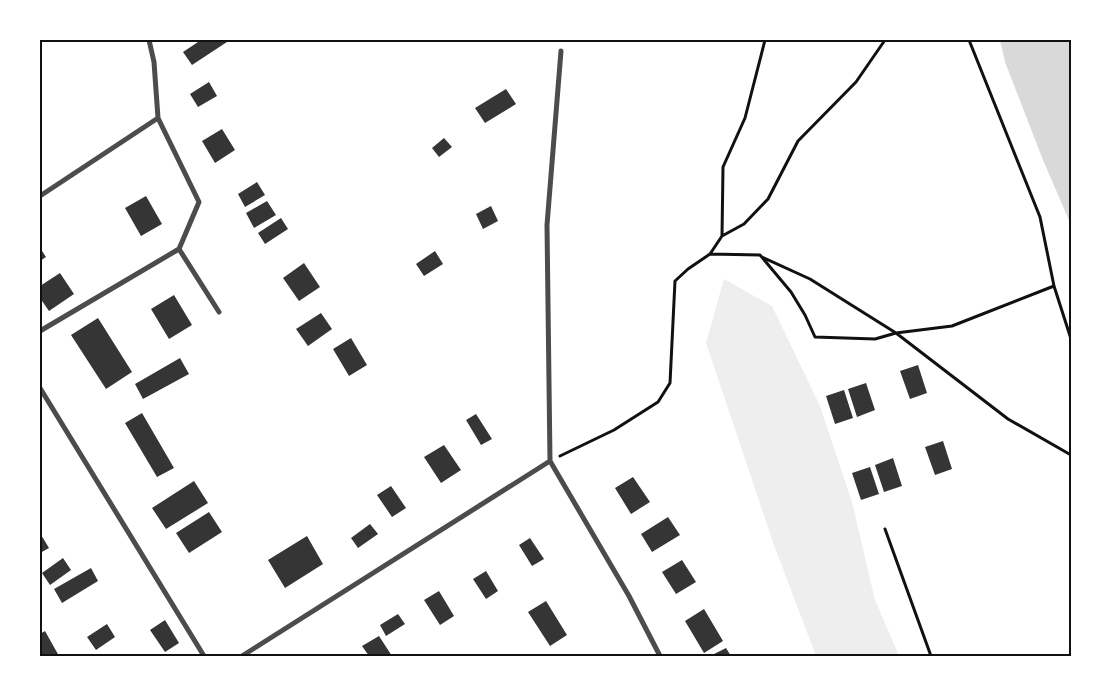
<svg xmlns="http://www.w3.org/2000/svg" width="1111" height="696" viewBox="0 0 1111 696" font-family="Commissioner,sans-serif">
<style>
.green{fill:#eee}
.water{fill:#d9d9d9}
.building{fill:#353535}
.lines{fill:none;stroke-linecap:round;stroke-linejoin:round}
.path{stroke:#111;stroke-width:3}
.minor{stroke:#4c4c4c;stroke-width:5}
.neatline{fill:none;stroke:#111;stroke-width:2}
</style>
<rect width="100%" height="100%" fill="#fff"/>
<!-- green -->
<path class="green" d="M724 279 772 306 820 406 852 502 875 600 899 656H816L774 545 706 343Z"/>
<!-- water -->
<path class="water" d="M1000 40H1071V225L1043 160 1005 62Z"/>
<!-- building -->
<path class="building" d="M201 40H230L192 65 183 52Z
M209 82 217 96 198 107 190 94Z
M506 89 516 104 485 123 475 108Z
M222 129 235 150 215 163 202 141Z
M444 138 452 147 439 157 432 148Z
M257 182 265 195 245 207 238 194Z
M146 196 162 224 141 236 125 208Z
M267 201 276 215 254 228 246 213Z
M491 206 498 221 483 229 476 214Z
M281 218 288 229 265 244 258 233Z
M40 248 46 257 40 261Z
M435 251 443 264 424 276 416 264Z
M304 263 320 287 299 301 283 278Z
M60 273 74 294 49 311 40 298V286Z
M174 295 192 325 169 339 151 309Z
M321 313 332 329 308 346 296 329Z
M98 318 132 372 106 389 71 335Z
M351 338 367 365 349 376 333 349Z
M180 358 189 374 143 399 135 384Z
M918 365 927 393 910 399 900 371Z
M866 383 875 410 857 417 848 389Z
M844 390 853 418 835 424 826 396Z
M142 413 174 468 157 477 125 423Z
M476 414 492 439 481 445 466 420Z
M943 441 952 469 935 475 925 447Z
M444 445 461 470 441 483 424 457Z
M893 458 902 486 884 492 875 465Z
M870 467 879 494 861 500 852 473Z
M633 477 650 502 631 514 615 488Z
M194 481 208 503 166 529 152 508Z
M391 486 406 508 392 517 377 495Z
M209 512 222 532 189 553 176 533Z
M668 517 680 535 652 552 641 534Z
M370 524 378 534 358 548 351 538Z
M40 533 49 548 40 553Z
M307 536 323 564 285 588 268 560Z
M530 538 544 559 532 566 519 545Z
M63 558 71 570 50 585 42 573Z
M682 560 696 582 676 594 662 572Z
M91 568 98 581 62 603 54 589Z
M486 571 498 591 486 599 473 579Z
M439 591 454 616 440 625 424 600Z
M546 601 567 635 550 646 528 612Z
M704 609 723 641 704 653 685 621Z
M398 614 405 624 386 636 380 625Z
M165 620 179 643 165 652 150 630Z
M107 624 115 637 96 650 87 637Z
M45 631 59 656H41L40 655V634Z
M379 636 392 656H369L362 646Z
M726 648 731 656H710Z"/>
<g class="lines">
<!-- path -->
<path class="path" d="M722 236 744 224 768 199 798 141 856 82 885 40
M710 254 722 236 723 167 745 118 765 40
M762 257 810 279 896 333 1008 419 1071 455
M1054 286 1071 339
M560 456 614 430 658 402 670 383 675 281 688 269 710 254 760 255 791 292 805 315 815 337 875 339 896 333 952 326 1054 286 1040 217 969 40
M885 529 931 656"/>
<!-- minor -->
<path class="minor" d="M561 51 547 225 550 461 629 596 660 656
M158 118 199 202 179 249
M40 196 158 118 154 62 149 40
M40 331 179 249 219 312
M40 388 204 656
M242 656 550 461"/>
</g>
<!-- border -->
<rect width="1111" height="696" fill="none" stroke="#ffffff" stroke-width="82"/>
<rect x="41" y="41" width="1029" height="614" class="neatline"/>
</svg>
